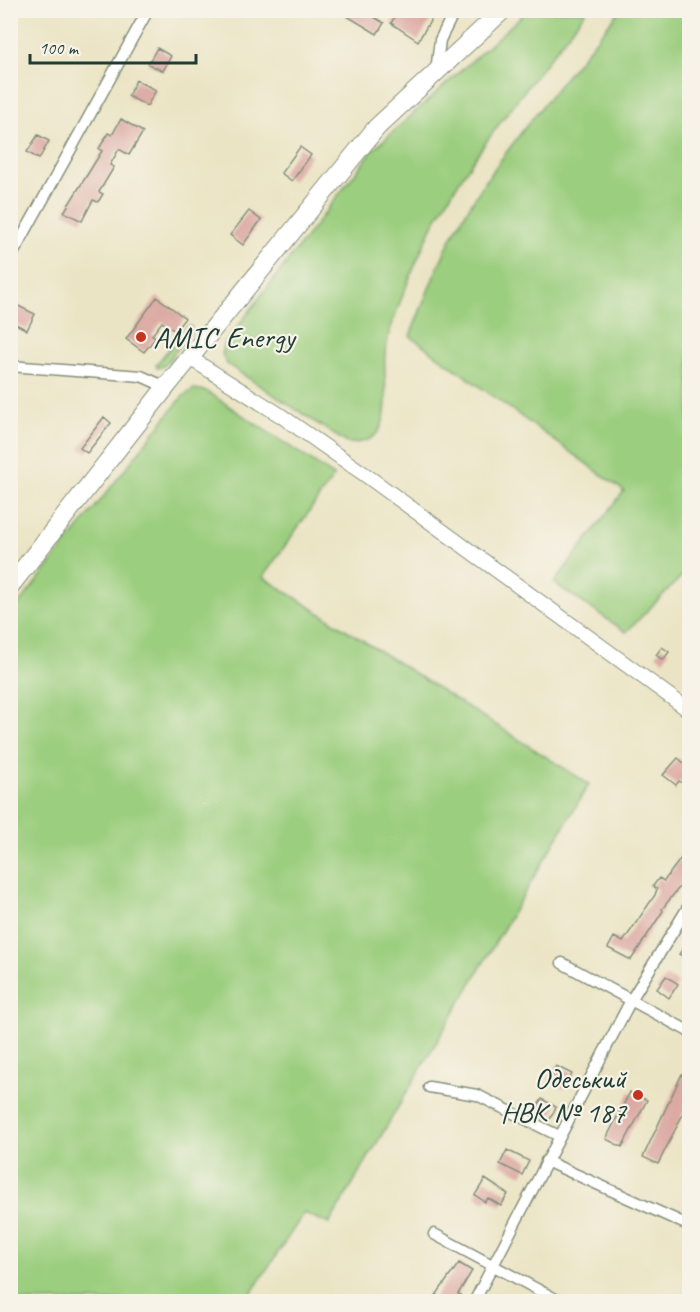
<svg xmlns="http://www.w3.org/2000/svg" width="700" height="1312" viewBox="0 0 700 1312" font-family="Caveat,sans-serif">
<style>
.green{fill:#9bce7e;stroke:#5d8659;stroke-width:1.5}
.building{fill:#dba8a2}
.lines{fill:none;stroke-linecap:round;stroke-linejoin:round}
.minor-casing{stroke:#85907c;stroke-width:13}
.tertiary-casing{stroke:#85907c;stroke-width:16}
.trunk-casing{stroke:#85907c;stroke-width:20}
.minor{stroke:#fff;stroke-width:10}
.tertiary{stroke:#fff;stroke-width:14}
.trunk{stroke:#fff;stroke-width:18}
.poi-dot{fill:#c8321e;stroke:#f7f3e8;stroke-width:2}
.labels{text-anchor:middle;dominant-baseline:central;stroke-width:4.5;stroke-linejoin:round;paint-order:stroke}
.poi-label{font-size:30px;fill:#1f3d34;stroke:#f7f3e8;text-anchor:start}
</style>
<rect width="100%" height="100%" fill="#f7f3e8"/>
<filter id="ink" filterUnits="userSpaceOnUse"><feTurbulence type="fractalNoise" baseFrequency=".0167" numOctaves="2"/><feDisplacementMap in="SourceGraphic" scale="12" xChannelSelector="R" yChannelSelector="G"/><feConvolveMatrix kernelMatrix="1 2 1 2 8 2 1 2 1" color-interpolation-filters="sRGB"/></filter>
<filter id="wash" filterUnits="userSpaceOnUse"><feTurbulence type="fractalNoise" baseFrequency=".008" numOctaves="4" result="noise"/><feDisplacementMap in="SourceGraphic" scale="24" xChannelSelector="R" yChannelSelector="G"/><feGaussianBlur stdDeviation="1.35" result="paint"/><feColorMatrix in="noise" values="0 0 0 0 0 0 0 0 0 0 0 0 0 0 0 0 0 1.4 0 .05"/><feComposite in="paint" operator="in"/></filter>
<g filter="url(#wash)">
<rect width="100%" height="100%" fill="#ebe4c4"/>
<!-- green -->
<path class="green" d="M620 10 690 11 689 569 626 632 554 583 624 491 410 336C426 297 440 256 462 219 503 148 568 76 620 10Z
M527 11H586C535 78 479 144 437 218 421 248 409 279 397 310 392 325 386 339 385 354 382 387 401 446 347 443L227 364 222 354 225 343 373 150Z
M191 326 192 331 164 366 157 368 156 365 187 327Z
M194 389 206 391 334 476 263 577 589 784 329 1224 304 1213 246 1301H11V614L182 397Z"/>
<g id="blocks">
<!-- building -->
<path class="building" d="M337 10H362L384 23 377 34Z
M399 10H437L418 41 391 23Z
M157 48 171 56 163 71 148 64Z
M136 80 156 90 147 106 128 96Z
M121 119 143 132 129 155 119 149 110 165 114 167 99 192 103 194 98 202 93 200 82 221 64 212 102 151 99 149 108 133 112 135Z
M38 135 49 141 39 159 27 152Z
M300 147 311 155 292 181 281 173Z
M249 211 261 220 243 245 230 235Z
M157 297 185 318 175 331 162 322 152 335 156 337 144 352 126 339Z
M10 302 35 314 27 330 10 321Z
M104 417 111 423 87 453 80 448Z
M662 647 669 652 663 660 656 655Z
M678 758 690 768V779L685 785 679 781 676 785 663 775Z
M690 846V874L662 909 663 911 631 960 608 948 614 937 623 942 655 895 657 889 653 886 659 878 664 881Z
M690 939V961L679 954Z
M666 976 678 984 669 998 657 989Z
M556 1066 572 1074 564 1089 548 1080Z
M682 1074 690 1078V1114L684 1112 658 1164 643 1157Z
M630 1092 647 1100 622 1147 606 1139Z
M542 1099 556 1107 549 1121 534 1112Z
M507 1150 529 1161 522 1175 500 1164Z
M485 1179 508 1194 501 1206 488 1198 485 1202 475 1195Z
M459 1263 472 1271 458 1294 461 1295 457 1302H439L434 1298Z"/>
</g>
</g>
<g filter="url(#ink)">
<use href="#blocks" fill-opacity="0" stroke="#85907c" stroke-width="1.5"/>
<g class="lines">
<defs>
<path id="minor" d="M436 71 440 40 455 10
M10 259 148 10
M10 366 141 376 166 387
M562 963 690 1032
M429 1087 477 1095 559 1136
M546 1161 690 1226
M434 1234 561 1302
M474 1302 631 1000 690 904"/>
<path id="tertiary" d="M190 358 280 415 367 476 690 711"/>
<path id="trunk" d="M10 586 166 387 377 127 503 10"/>
</defs>
<!-- minor casing -->
<use href="#minor" class="minor-casing"/>
<!-- tertiary casing -->
<use href="#tertiary" class="tertiary-casing"/>
<!-- trunk casing -->
<use href="#trunk" class="trunk-casing"/>
<!-- minor -->
<use href="#minor" class="minor"/>
<!-- tertiary -->
<use href="#tertiary" class="tertiary"/>
<!-- trunk -->
<use href="#trunk" class="trunk"/>
</g>
</g>
<!-- markers -->
<g class="poi-dot">
<circle cx="141" cy="337" r="6"/>
<circle cx="638" cy="1095" r="6"/>
</g>
<g class="labels">
<!-- poi labels -->
<g class="poi-label">
<text x="153" y="337">AMIC Energy</text>
<text x="626" y="1078" text-anchor="end">Одеський<tspan x="626" dy="34">НВК № 187</tspan></text>
</g>
</g>
<!-- margin -->
<rect width="700" height="1312" fill="none" stroke="#f7f3e8" stroke-width="36"/>
<!-- scale -->
<path d="M30 54v9h166v-9" fill="none" stroke="#1f3d34" stroke-width="3"/>
<text x="39" y="54" font-size="18" fill="#1f3d34" stroke="#f7f3e8" stroke-width="4.5" paint-order="stroke">100 m</text>
</svg>
